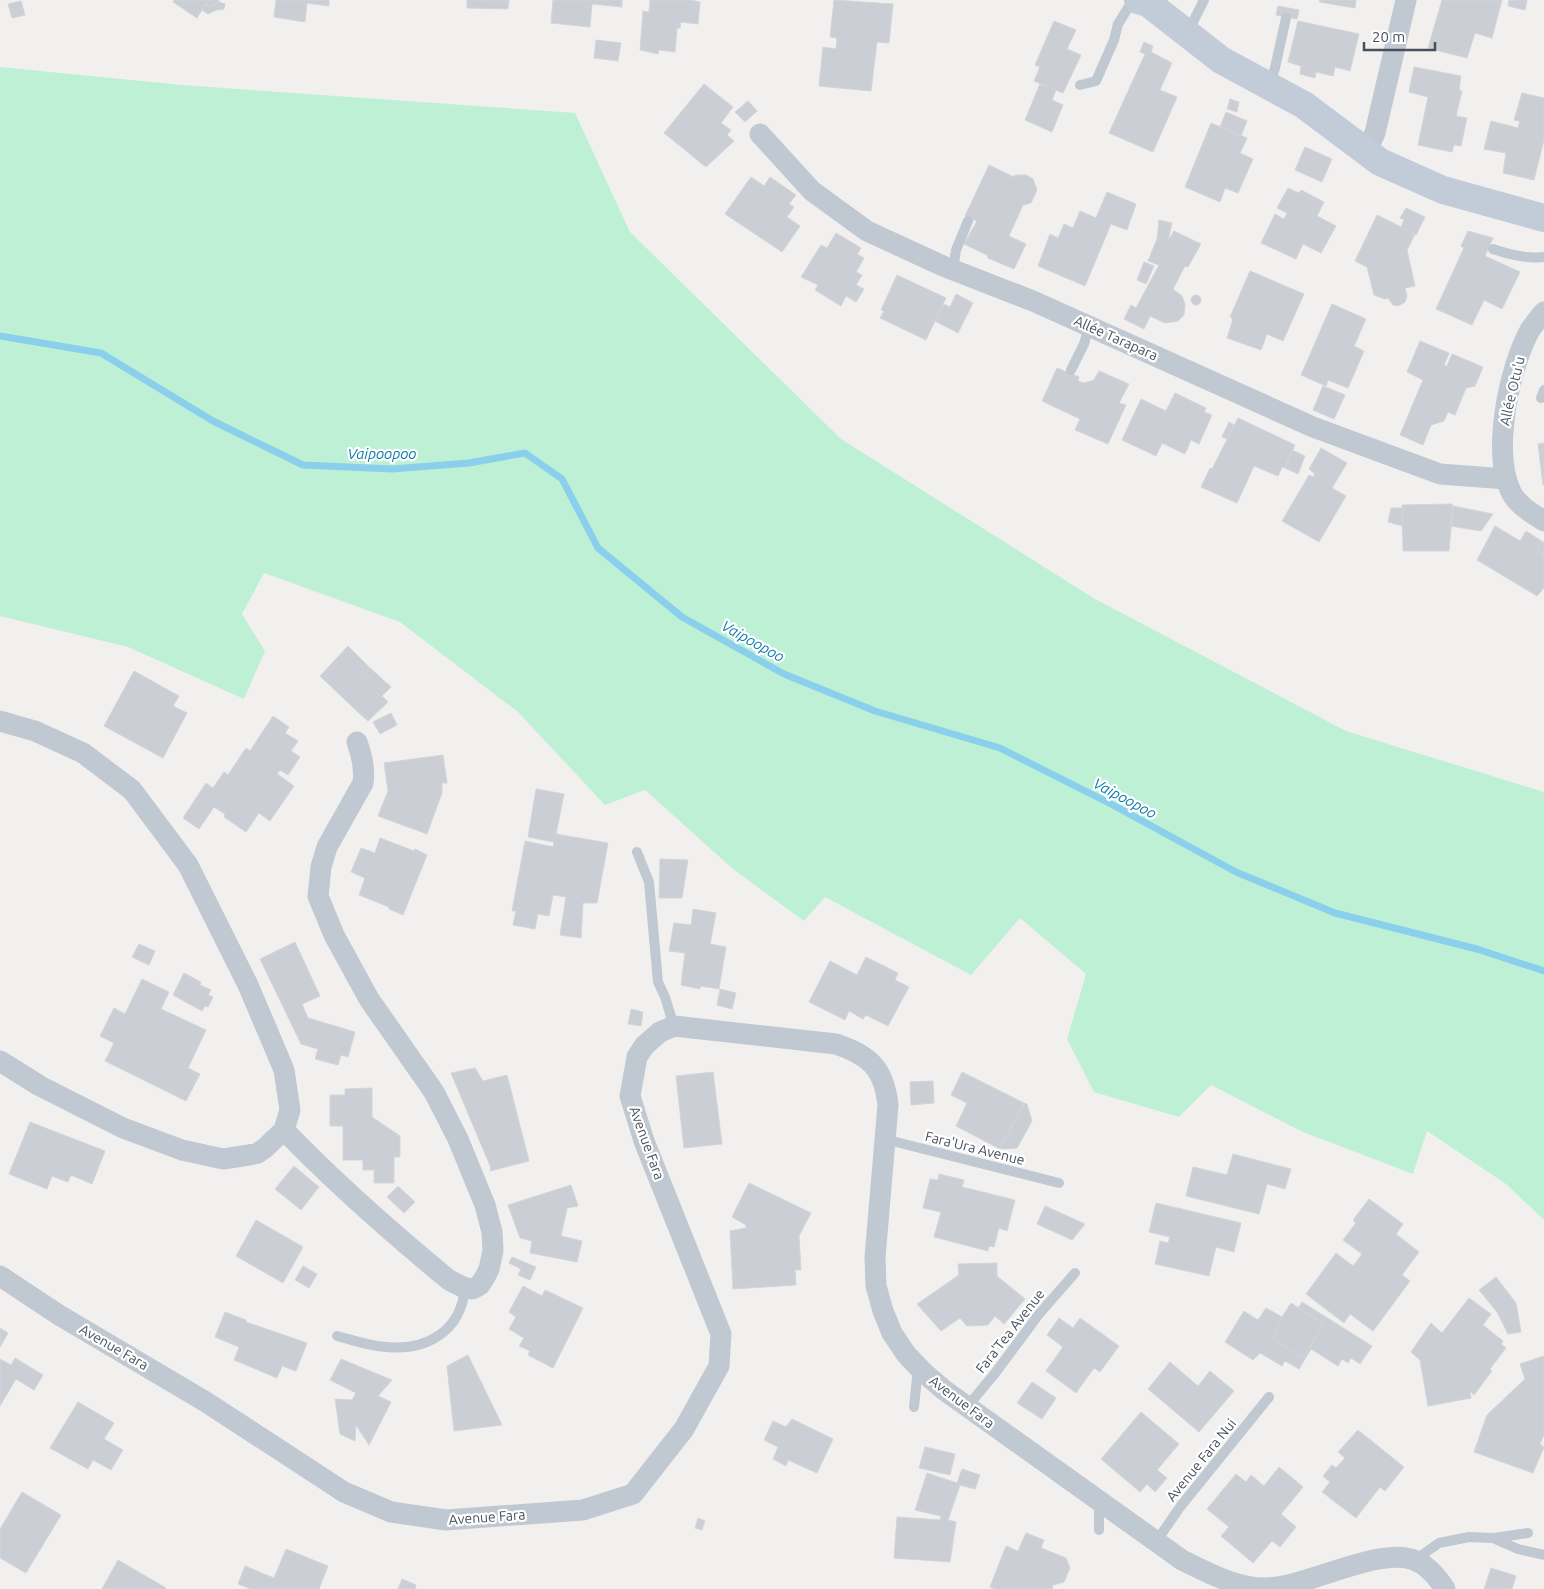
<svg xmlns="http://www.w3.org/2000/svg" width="1544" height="1589" viewBox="0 0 1544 1589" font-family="Ubuntu,sans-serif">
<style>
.green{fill:#bef0d5}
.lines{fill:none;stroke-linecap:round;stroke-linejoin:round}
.stream{stroke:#8ad0ed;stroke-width:7}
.building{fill:#cbced5;stroke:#d3d5db}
.service{stroke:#c0c8d1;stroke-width:10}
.minor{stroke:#c0c8d1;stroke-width:21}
.secondary{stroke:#c2cbd8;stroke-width:28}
.labels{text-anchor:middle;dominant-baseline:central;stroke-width:4.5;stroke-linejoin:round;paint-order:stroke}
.street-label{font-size:14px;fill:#47515d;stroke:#fff}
.water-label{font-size:15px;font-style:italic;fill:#0b7cac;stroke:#fff}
</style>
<rect width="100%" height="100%" fill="#f2f0ef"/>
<!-- green -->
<path class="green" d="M0 67 182 85 575 113 630 232 841 439 1095 599 1346 731 1544 792V1220L1506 1184 1427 1131 1413 1174 1303 1132 1211 1085 1179 1117 1094 1092 1067 1039 1086 974 1020 918 971 975 825 897 804 921 733 869 645 790 605 805 518 712 400 622 264 573 242 614 265 651 244 699 128 647 0 616Z"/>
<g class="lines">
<!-- stream -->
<path class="stream" d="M0 336 101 353 213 421 303 465 392 469 469 463 525 453 562 479 598 548 682 617 784 674 875 711 1000 748 1111 804 1236 872 1335 913 1477 949 1544 971"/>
</g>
<!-- building -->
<path class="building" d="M174 0H219V2L208 7 206 3 197 18 173 2Z
M276 0H329V6L307 3 305 22 274 17Z
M467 0H509L508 9 467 8Z
M553 0H622V7L592 4 590 27 551 23Z
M650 0H691L700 2 698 24 681 22 680 28H677L675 52 659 50 658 54 640 50 643 11 649 12Z
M834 0 893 4 889 43 877 42 871 91 819 86 823 47 836 49 837 38 830 37Z
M1320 0H1356L1355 8 1319 2Z
M1442 0H1502L1492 38 1475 33 1467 58 1428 48Z
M1509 0H1527L1525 10 1508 6Z
M21 1 25 15 12 18 8 4Z
M219 2 225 4 224 9 216 10 208 14 202 10 206 3 208 7Z
M1278 6 1299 10 1297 19 1276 15Z
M1054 21 1076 30 1067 49 1081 55 1063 93 1034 81 1040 67 1035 65Z
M1298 21 1359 34 1350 71 1335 67 1333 76 1316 72 1315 78 1300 74 1301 66 1288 62Z
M596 40 621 43 618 61 594 58Z
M1144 42 1153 46 1151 52 1172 63 1160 90 1177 97 1153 152 1109 133 1145 54 1140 52Z
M1414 67 1461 76 1459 90 1462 91 1456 116 1467 118 1461 146 1454 145 1452 152 1418 145 1428 97 1409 92Z
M704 84 733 107 721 123 731 130 727 135 734 141 706 167 664 133Z
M1040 84 1056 90 1052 100 1063 105 1052 132 1025 120Z
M1522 93 1544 98V140L1534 180 1503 173 1506 153 1484 149 1491 121 1518 128 1520 121 1514 120Z
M1230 99 1239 102 1237 112 1227 109Z
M748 101 757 111 745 122 735 112Z
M1226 112 1247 121 1241 136 1220 127Z
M1211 123 1247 138 1240 153 1253 159 1238 193 1225 188 1220 202 1185 187Z
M1305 147 1332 159 1322 182 1295 170Z
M989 165 1014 177 1015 175H1026L1033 179 1037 190 1031 203 1023 205 1009 236 1026 244 1014 269 988 258 987 255 964 244 977 221 965 216Z
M751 177 764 186 770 177 796 195 789 204 794 207 787 217 800 226 782 252 725 214Z
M1288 188 1299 193 1301 190 1324 202 1317 216 1336 226 1321 253 1303 244 1296 259 1261 243 1275 214 1284 219 1287 213 1277 208Z
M1107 192 1136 204 1127 230 1111 224 1085 286 1038 266 1050 234 1058 238 1064 224 1073 228 1080 211 1096 218Z
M1406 208 1425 217 1416 235 1401 227 1404 220 1400 218Z
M1377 215 1415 234 1407 250 1415 286 1405 288 1407 296 1405 302 1398 306 1393 305 1388 298 1385 299 1374 295 1367 267 1355 261Z
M1159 220 1172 223 1168 241 1174 231 1201 244 1188 267 1185 266 1173 289 1182 296 1185 304 1184 315 1178 321 1165 323 1150 316 1144 329 1124 319 1131 305 1136 308 1159 265 1148 261 1157 239Z
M1468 231 1493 238 1485 256 1520 272 1502 309 1484 300 1472 325 1436 309 1464 248 1461 246Z
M836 233 861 248 857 254 864 258 856 272 862 275 856 285 864 289 856 302 846 296 841 306 815 290 818 285 801 277 821 245 827 248Z
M1144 262 1154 266 1146 284 1137 280Z
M1250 271 1304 294 1283 341 1267 334 1261 350 1227 338 1233 319 1230 317Z
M897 275 946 298 926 340 880 318 884 311 881 310Z
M956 294 973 303 958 333 935 321 943 304 950 307Z
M1191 300a5 5 0 1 1 10 0a5 5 0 1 1-10 0Z
M1332 304 1366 319 1354 346 1364 351 1348 388 1328 380 1326 386 1301 375Z
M1420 341 1449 353 1444 365 1447 366 1452 354 1483 367 1475 386 1466 388 1455 415 1448 412 1444 421 1431 425 1423 445 1400 435 1423 380 1407 372Z
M1057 368 1079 377 1078 381 1084 383 1094 380 1099 371 1129 384 1119 403 1126 405 1108 444 1075 430 1080 419 1042 401Z
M1323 386 1345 395 1334 419 1313 410Z
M1175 393 1206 408 1204 412 1212 415 1199 444 1191 440 1185 454 1162 443 1156 456 1122 440 1141 399 1166 411Z
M1238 418 1295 445 1285 468 1282 467 1278 476 1254 466 1237 503 1201 487 1210 468 1212 469Z
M1229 422 1234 425 1227 439 1222 437Z
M1544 443V485H1543L1538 444Z
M1321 448 1347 463 1332 488 1346 496 1319 542 1282 521 1309 475 1313 477 1315 474 1309 469Z
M1292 450 1305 456 1298 474 1285 468Z
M1452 504 1453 506 1449 551H1403L1402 505Z
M1453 506 1493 514 1481 531 1450 526Z
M1391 508H1402L1403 526 1388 522Z
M1495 526 1520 541 1526 531 1543 542 1537 550 1544 554V588L1537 596 1477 560Z
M1543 542H1544V554L1537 550Z
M348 646 370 668 361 677 379 695 360 714 320 676Z
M370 668 391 687 382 696 388 702 368 721 360 714 379 695 361 677Z
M134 671 179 696 173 706 187 713 163 758 104 726Z
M391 713 397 725 380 734 373 722Z
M273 716 289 727 285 733 298 741 291 751 300 757 288 775 280 770 277 774 294 786 270 821 259 813 246 832 224 817 225 814 214 807 199 829 183 818 206 783 213 788 224 772 228 775 246 748 250 751Z
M443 755 447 783H442V793L427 834 378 816 388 791 384 763Z
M536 789 564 794 556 834 608 843 597 903H583L581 938 560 935 566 897 553 895 549 916 538 914 535 929 513 925 516 911H512L525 841 553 847 554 842 528 837Z
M380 838 414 851 415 849 427 855 403 915 389 909V907L359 895 365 878 351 872 361 848 375 853Z
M660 859 688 860 682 898H659Z
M693 909 716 913 710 944 726 947 719 989 700 986V989L681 985 685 953 669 951 674 923 691 925Z
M295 942 320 996 302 1004 308 1018 355 1032 348 1057 341 1055 338 1065 315 1059 318 1049 301 1044 260 959Z
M139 944 155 951 149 965 132 957Z
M866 957 898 973 895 980 909 987 888 1026 866 1015 863 1019 849 1011 845 1020 809 1002 830 961 857 975Z
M184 973 201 982 200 985 211 990 208 995 213 997 208 1007 205 1006 202 1011 173 995Z
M142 979 169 992 161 1009 206 1030 188 1068 200 1074 186 1101 105 1061 114 1043 100 1036 114 1008 125 1014Z
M720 989 736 993 732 1009 717 1005Z
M631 1009 643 1012 641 1026 628 1024Z
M475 1068 483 1081 507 1075 529 1161 490 1171 491 1168 451 1073Z
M713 1072 722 1144 684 1148 676 1076Z
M962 1072 1024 1103 1000 1149 956 1126 967 1103 951 1095Z
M933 1081 934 1103 911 1105 910 1082Z
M372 1088V1117L400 1136V1157H394V1183H374V1170H363V1160H343V1126H330V1095H345V1089Z
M1024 1103 1027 1104 1032 1121 1017 1148 1000 1149Z
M30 1122 105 1151 92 1184 71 1175 68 1182 52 1176 47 1189 9 1174Z
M1233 1154 1291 1169 1285 1189 1267 1184 1259 1214 1186 1196 1193 1167 1227 1175Z
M294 1166 319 1187 301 1210 275 1189Z
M939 1174 964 1180 962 1187 1015 1200 1007 1231 999 1228 994 1247 989 1246 988 1251 934 1237 941 1212 923 1208 930 1179 938 1180Z
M749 1183 811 1213 799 1236 801 1270H795L796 1285 733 1289 730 1231 746 1228V1225L732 1217Z
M571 1185 578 1206 567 1208 561 1236 582 1241 577 1262 530 1253 532 1241 520 1238 508 1205Z
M398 1186 415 1202 404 1213 387 1197Z
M1369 1199 1403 1224 1396 1234 1419 1252 1402 1275 1410 1281 1373 1331 1350 1314 1344 1323 1306 1294 1336 1253 1353 1266 1362 1254 1343 1240 1356 1223 1353 1220Z
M1156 1203 1241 1223 1234 1252 1216 1247 1209 1276 1155 1264 1160 1241 1168 1243 1170 1237 1149 1232Z
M1045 1206 1085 1224 1072 1240 1037 1224Z
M256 1220 303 1247 283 1283 236 1256Z
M512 1257 536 1267 530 1280 518 1275 521 1269 509 1263Z
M997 1263V1276L1025 1299 1004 1324 995 1316 988 1325 967 1326 960 1318 941 1331 917 1304 959 1275 958 1264Z
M303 1266 317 1274 309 1288 295 1280Z
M1496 1277 1516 1303 1521 1332 1508 1334 1497 1312 1479 1290Z
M523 1286 542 1296 545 1290 583 1308 553 1368 528 1355 530 1351 519 1346 524 1338 509 1329 516 1317 509 1312Z
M1469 1298 1491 1314 1483 1325 1503 1341 1501 1344 1506 1348 1490 1369 1492 1371 1474 1395 1470 1391 1471 1398 1428 1406 1420 1360 1411 1352 1431 1323 1442 1333Z
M1302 1302 1372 1346 1360 1364 1351 1358 1348 1363 1342 1359 1338 1366 1311 1349 1299 1369 1285 1361 1282 1366 1260 1353 1253 1360 1225 1342 1244 1311 1258 1320 1266 1308 1282 1317 1273 1339 1302 1358 1324 1325 1298 1308Z
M1291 1303 1324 1325 1302 1358 1273 1339 1282 1317Z
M225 1312 246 1320V1322L307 1343 296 1371 282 1366 277 1378 234 1360 239 1347 215 1337Z
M1059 1318 1073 1328 1080 1318 1119 1346 1100 1372 1094 1368 1076 1393 1046 1371 1063 1347 1047 1335Z
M0 1328 8 1333 0 1347Z
M468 1355 502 1425 454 1431 447 1366Z
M1544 1356V1435L1540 1444 1544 1447 1533 1473 1474 1452 1487 1415 1525 1379 1520 1364Z
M15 1358 43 1375 34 1390 16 1379 0 1406V1359L11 1365Z
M341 1359 392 1380 378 1396 391 1402 369 1445 356 1425 355 1441 340 1434 335 1399 352 1400 356 1393 330 1380Z
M1170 1362 1198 1386 1210 1371 1234 1391 1199 1432 1148 1389Z
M1032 1382 1056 1398 1042 1419 1017 1403Z
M78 1402 114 1423 104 1439 123 1450 111 1470 93 1460 88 1469 50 1448Z
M1141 1412 1179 1444 1157 1470 1167 1478 1155 1492 1147 1484 1140 1492 1101 1459Z
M792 1419 833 1439 817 1473 788 1460 786 1466 773 1459 778 1447 764 1440 773 1421 786 1427Z
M1358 1430 1404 1467 1385 1491 1380 1487 1356 1518 1322 1492 1330 1482 1323 1476 1332 1465 1336 1468 1345 1458 1338 1452Z
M925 1447 955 1454 950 1475 919 1468Z
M1279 1467 1303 1487 1281 1514 1296 1527 1280 1547 1272 1541 1253 1563 1221 1536 1229 1527 1207 1509 1236 1474 1246 1482 1251 1475 1264 1486Z
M962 1469 980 1475 975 1489 960 1485 948 1520 956 1522 950 1562 894 1558 897 1517 940 1520 941 1516 915 1510 927 1473 957 1483Z
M22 1492 61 1515 26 1573 0 1558V1529Z
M698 1518 705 1521 702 1530 695 1528Z
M1026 1533 1044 1540 1041 1548 1066 1558 1070 1568 1064 1582 1053 1585 1052 1589H995L990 1587 1006 1546 1018 1551Z
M286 1549 328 1566 319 1589H251L238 1584 245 1566 274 1578Z
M118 1560 166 1588 165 1589H102Z
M1491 1568 1516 1576 1512 1589H1484Z
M402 1579 416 1585 415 1589H398Z"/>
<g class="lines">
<!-- service -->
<path class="service" d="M1188 32 1204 0
M1080 85 1096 81 1114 40 1118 24 1133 0
M1269 85 1275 68 1286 18
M1493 249C1510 255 1526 259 1544 257
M953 270 956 250 968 221
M1071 370 1084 344 1089 326
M1541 398 1544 390
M637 852 649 882 658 982 665 997 674 1026
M884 1139 1059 1183
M337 1336C353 1340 369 1346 386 1347 427 1351 461 1331 465 1288
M914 1407 918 1368
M967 1407 996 1372 1039 1314 1075 1273
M1099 1530V1502
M1495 1539 1518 1549 1544 1555
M1156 1542 1180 1507 1269 1397
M1415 1560 1439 1543 1469 1537 1494 1538 1528 1533"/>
<!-- minor -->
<path class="minor" d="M760 134 812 191 867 231 943 266 1033 301 1313 427 1440 474 1506 479
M1366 152 1375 133 1406 0
M1544 312C1539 318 1534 324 1530 330 1509 368 1491 454 1512 494 1519 506 1533 514 1544 521
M0 721 35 731 83 753 132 790 188 865 248 985 284 1070 290 1110 284 1130 265 1148 258 1153 249 1155 223 1159 182 1150 123 1128 40 1086 0 1061
M284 1130C335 1183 392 1233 449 1280L465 1288 473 1289 480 1285 485 1277 489 1269 493 1251 492 1232 485 1205 458 1139 434 1092 369 999 334 935 318 896 321 867 327 847 363 783C365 768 362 756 357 742
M0 1276 59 1315 206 1402 344 1492 391 1512 446 1520 583 1510 633 1494 684 1429 719 1366 721 1334 644 1141 630 1096 637 1057 644 1046 660 1032 674 1026 836 1044C869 1055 884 1068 888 1105L875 1257 876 1286 883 1311 892 1333 906 1354 923 1372 944 1390 1182 1560C1207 1572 1235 1588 1265 1588 1306 1588 1379 1546 1414 1560 1427 1565 1438 1578 1445 1589"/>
<!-- secondary -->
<path class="secondary" d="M1138 0 1148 3 1221 60 1304 105 1380 162 1443 190 1544 218"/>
</g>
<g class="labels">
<!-- street labels -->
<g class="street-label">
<text transform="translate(1116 338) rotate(24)">Allée Tarapara</text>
<text transform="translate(1512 391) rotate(-77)">Allée Otu'u</text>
<text transform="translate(647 1143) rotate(70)">Avenue Fara</text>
<text transform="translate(975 1148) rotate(14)">Fara'Ura Avenue</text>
<text transform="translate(1010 1331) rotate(-52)">Fara'Tea Avenue</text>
<text transform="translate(114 1347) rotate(30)">Avenue Fara</text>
<text transform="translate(962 1402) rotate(37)">Avenue Fara</text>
<text transform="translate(1201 1460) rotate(-51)">Avenue Fara Nui</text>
<text transform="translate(487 1517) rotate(-4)">Avenue Fara</text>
</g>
<!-- water labels -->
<g class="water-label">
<text x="382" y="453">Vaipoopoo</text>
<text transform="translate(753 641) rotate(29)">Vaipoopoo</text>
<text transform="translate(1125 798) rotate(28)">Vaipoopoo</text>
</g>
</g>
<!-- scale -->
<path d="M1364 42v8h71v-8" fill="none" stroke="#47515d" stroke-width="2.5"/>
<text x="1372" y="42" font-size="15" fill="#47515d" stroke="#ffffff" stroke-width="4" paint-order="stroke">20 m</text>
</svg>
